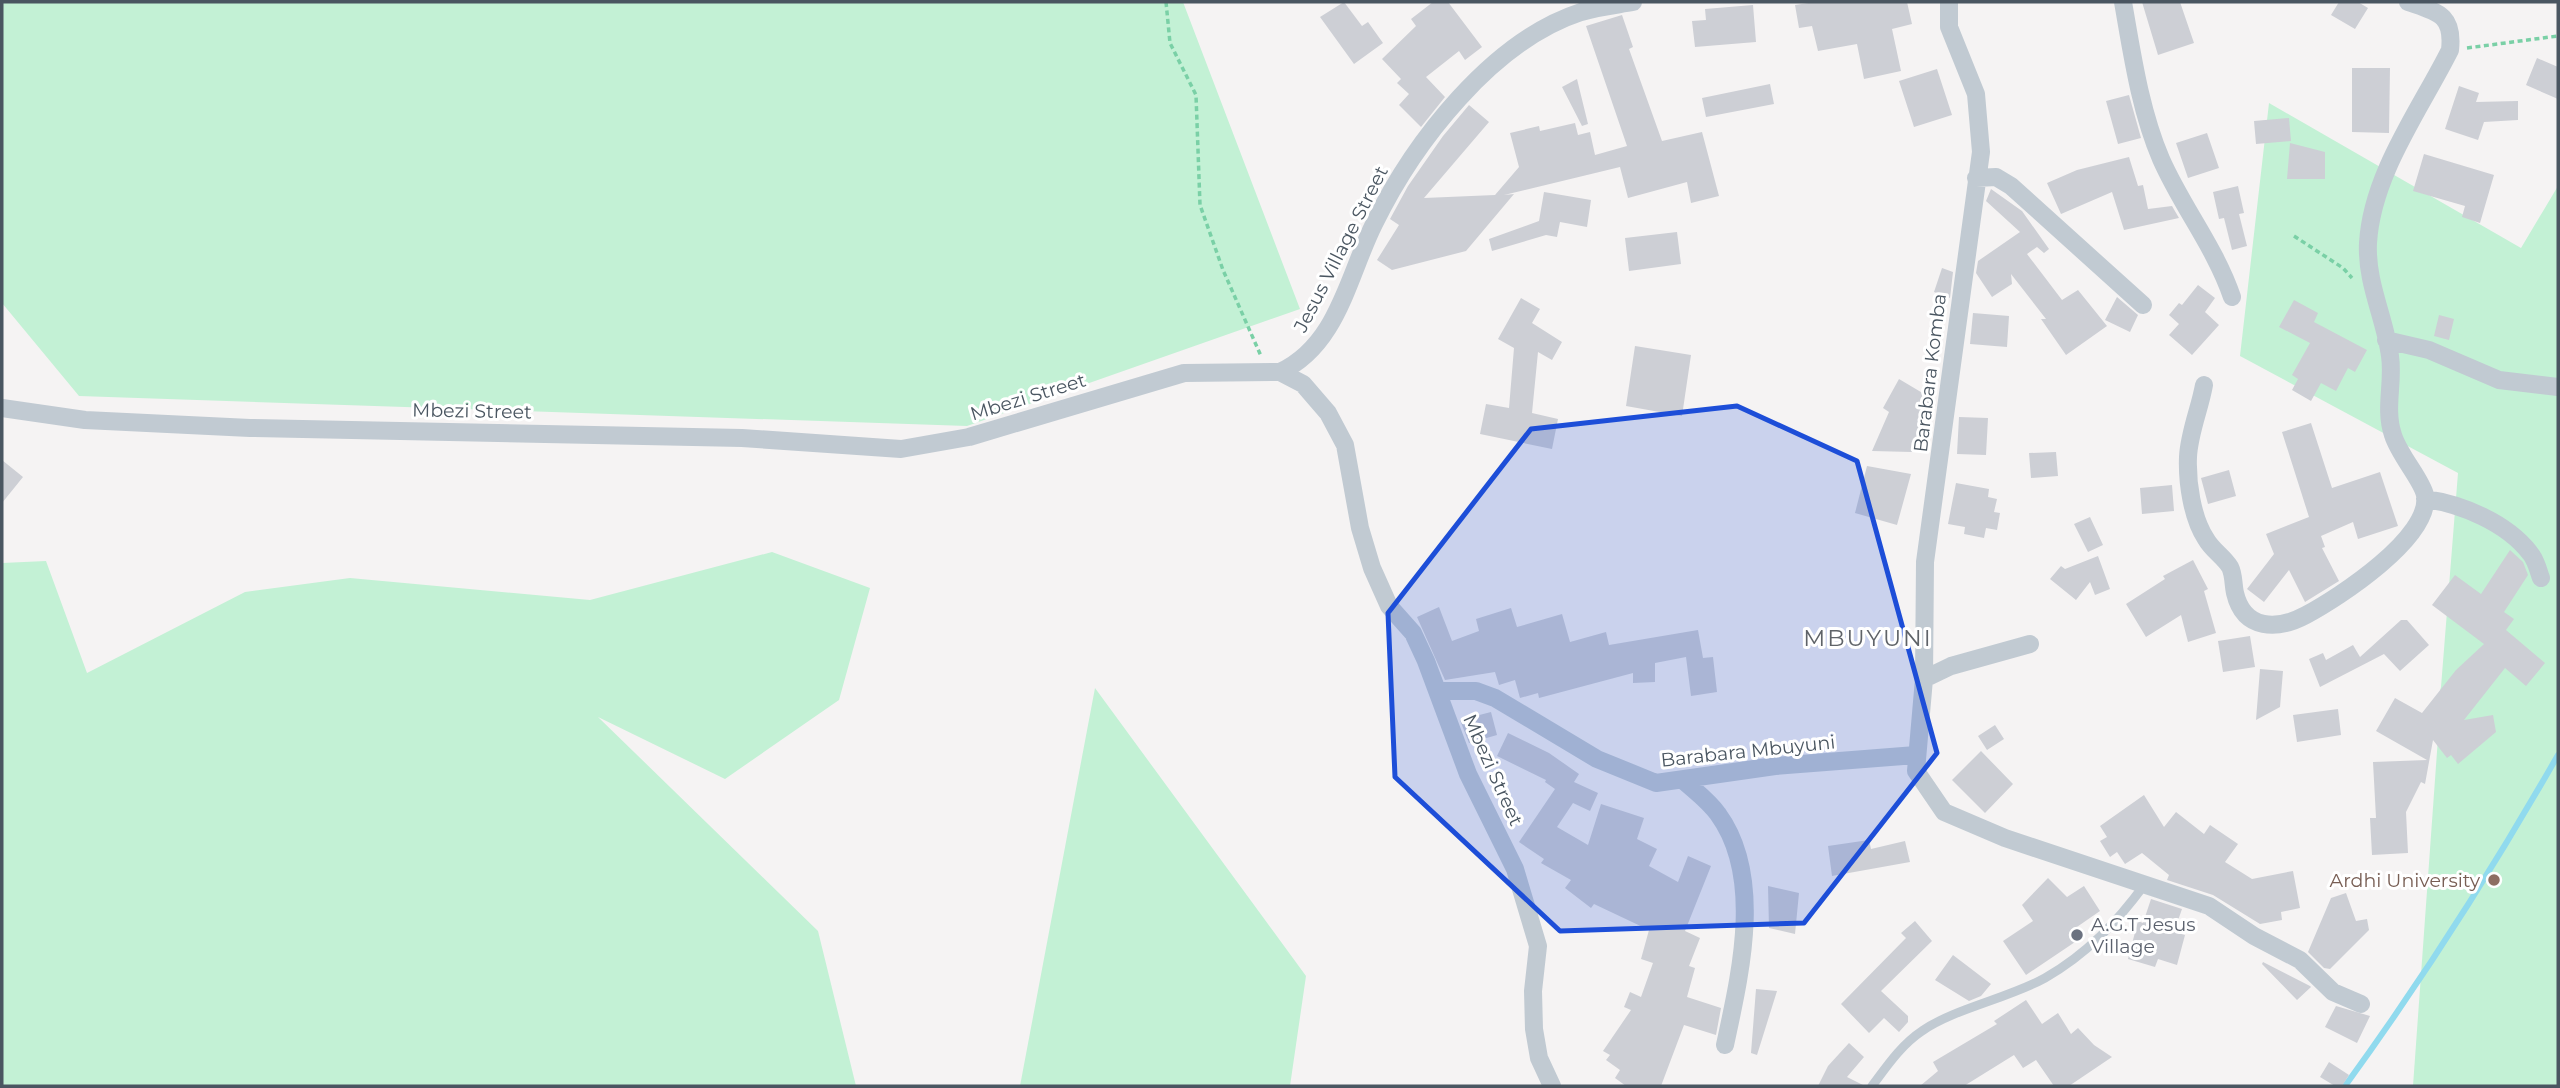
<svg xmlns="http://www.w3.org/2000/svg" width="2560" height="1088" viewBox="0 0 2560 1088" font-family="Montserrat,sans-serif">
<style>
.green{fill:#c3f1d5}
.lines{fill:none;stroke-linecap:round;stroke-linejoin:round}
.stream{stroke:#90daee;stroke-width:6}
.building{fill:#cdcfd5}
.path{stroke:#7ad0a6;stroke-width:3.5;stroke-dasharray:5 3.5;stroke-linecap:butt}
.lane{stroke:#c1cad2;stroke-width:9}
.street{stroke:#c1cad2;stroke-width:18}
.marked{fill:#1d4ed8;fill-opacity:0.2;stroke:#1d4ed8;stroke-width:5;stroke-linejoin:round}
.education-dot{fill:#8d6e63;stroke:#fff;stroke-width:2.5}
.worship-dot{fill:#6b7280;stroke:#fff;stroke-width:2.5}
.labels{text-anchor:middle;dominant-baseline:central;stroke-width:6;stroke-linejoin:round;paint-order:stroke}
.street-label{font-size:19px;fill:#4a5661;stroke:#fff}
.education-label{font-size:19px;fill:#785e54;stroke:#fff;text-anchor:end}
.worship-label{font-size:19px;fill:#5b616d;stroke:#fff;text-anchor:start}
.quarter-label{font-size:23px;letter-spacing:2px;fill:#5f6368;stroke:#fff}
</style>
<rect width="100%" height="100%" fill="#f5f3f3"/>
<!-- green -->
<path class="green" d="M2 2H1183L1300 309 967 426 79 396 2 303Z
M2269 103 2521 248 2558 186V1086H2413L2440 710 2437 702 2441 687 2458 473 2240 356Z
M772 552 870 588 839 700 725 779 598 717 818 931 856 1086H2V563L46 561 87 673 245 592 350 578 590 600Z
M1095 688 1306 976 1290 1086H1020Z"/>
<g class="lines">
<!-- stream -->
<path class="stream" d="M2345 1086C2422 980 2493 869 2558 755"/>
</g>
<!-- building -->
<path class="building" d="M1344 2 1362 26 1368 22 1383 43 1354 64 1320 17Z
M1433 2H1448L1482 47 1465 60 1459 51 1426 77 1445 97 1421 127 1399 105 1409 94 1397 83 1401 79 1382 59 1416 26 1411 19Z
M1815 2H1907L1912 24 1892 29 1901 71 1864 79 1857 44 1818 51 1812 26 1799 28 1795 5Z
M2142 2H2180L2194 43 2158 55Z
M2339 2H2358L2368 8 2355 29 2331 15Z
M1753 5 1756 42 1695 47 1692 21 1706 20 1705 9Z
M1622 15 1633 47 1629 49 1662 141 1702 132 1719 196 1691 203 1687 182 1628 198 1620 167 1504 195 1514 194 1466 251 1392 270 1377 260 1399 225 1390 219 1408 186 1443 136 1469 105 1489 122 1424 198 1495 195 1519 167 1510 133 1539 126 1540 131 1575 123 1578 135 1590 132 1595 155 1627 146 1586 26Z
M2537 58 2558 67V99L2526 85Z
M2352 68H2390L2389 133 2352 132Z
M1937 69 1952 115 1914 127 1899 81Z
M1577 79 1588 124 1582 126 1562 87Z
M1770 84 1774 104 1706 117 1702 98Z
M2459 86 2479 93 2476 102 2518 101V120L2484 122 2478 140 2445 129Z
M2129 95 2141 138 2118 144 2106 101Z
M2289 118 2291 141 2256 144 2254 121Z
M2207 133 2219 168 2188 178 2176 143Z
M2290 143 2325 152V179H2287Z
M2424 154 2494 175 2480 223 2462 217 2465 206 2413 191Z
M2129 157 2138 186 2143 185 2148 209 2172 206 2179 218 2124 230 2112 192 2061 214 2047 183 2077 170Z
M2238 186 2244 213 2239 214 2247 246 2232 250 2224 218 2219 219 2213 192Z
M1991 189 2022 211 2049 249 2044 253 2037 247 2027 254 2062 300 2078 290 2107 326 2066 355 2041 319H2046L2011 274 2012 284 1992 297 1976 273 1978 261 2020 232 1986 201Z
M1544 192 1591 200 1587 227 1560 222 1557 237 1546 235 1492 251 1489 239 1539 221Z
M1677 232 1681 264 1629 271 1625 238Z
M1942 268 1953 272 1950 298 1934 292Z
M2198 285 2215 298 2205 312 2219 325 2192 355 2169 335 2179 324 2169 315 2179 303 2182 305Z
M2117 297 2138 315 2130 332 2105 320Z
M1521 298 1540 309 1532 323 1562 342 1552 360 1538 352 1532 413 1558 419 1552 449 1480 434 1486 404 1509 408 1514 348 1498 339Z
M2294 300 2318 313 2314 322 2367 350 2355 372 2348 368 2336 391 2321 383 2311 401 2292 390 2298 379 2292 375 2310 343 2279 327Z
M1973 313 2009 316 2007 347 1970 344Z
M2439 315 2454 319 2449 340 2434 336Z
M1635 346 1691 355 1682 416 1626 406Z
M1899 379 1936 401 1934 413 1912 452 1872 451 1889 412 1883 408Z
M1959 417 1988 418 1986 455 1957 454Z
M2311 423 2332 488 2380 472 2398 526 2358 539 2353 522 2321 536 2325 547 2322 548 2339 581 2305 602 2289 570 2264 602 2247 589 2274 554 2266 534 2309 517 2282 432Z
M2056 452 2058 476 2031 478 2029 453Z
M2 460 23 477 2 503Z
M1867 466 1911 474 1897 525 1855 513Z
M2229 470 2236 496 2208 504 2201 478Z
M1956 483 1989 489 1988 497 1997 499 1994 512 2000 513 1997 530 1986 528 1984 538 1964 534 1965 527 1948 524Z
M2172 485 2174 511 2142 514 2140 488Z
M2090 517 2103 545 2088 552 2074 524Z
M2510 550 2523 562 2528 575 2504 612 2514 619 2506 630 2545 663 2526 686 2505 668 2464 720 2493 715 2496 732 2458 764 2451 755 2447 758 2433 740 2425 784 2421 782 2406 812 2408 853 2372 855 2370 818H2376L2373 762 2427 760 2376 731 2395 698 2422 713 2456 670 2484 644 2432 605 2455 575 2481 594Z
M2098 556 2110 589 2095 595 2090 582 2076 600 2050 579 2061 566 2065 569Z
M2193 560 2208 589 2204 591 2216 633 2188 642 2181 615 2146 637 2126 604 2165 579 2163 576Z
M1439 607 1452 641 1479 631 1476 619 1511 608 1517 627 1562 614 1570 642 1606 632 1609 645 1698 630 1703 658 1713 657 1717 692 1691 696 1686 657 1655 663V682L1633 683V673L1539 698 1538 693 1520 698 1515 680 1499 685 1495 672 1445 680 1417 617Z
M2401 620H2407L2429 645 2400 671 2384 654 2320 687 2309 659 2323 653 2326 660 2353 645 2360 657Z
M2250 636 2255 667 2223 672 2218 641Z
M2260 669 2283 671 2280 707 2256 720Z
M2338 709 2341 735 2297 742 2293 715Z
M1491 712 1497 735 1469 743 1460 720Z
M1995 725 2004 739 1987 750 1978 736Z
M1508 733 1549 753 1579 774 1574 782 1598 793 1590 811 1573 803 1557 827 1588 845 1601 804 1644 818 1637 839 1657 849 1649 866 1678 882 1688 856 1711 866 1685 931 1700 938 1689 966 1695 968 1687 997 1721 1008 1716 1035 1684 1025 1661 1086H1626L1615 1078 1620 1070 1606 1060 1610 1055 1603 1051 1631 1010 1624 1007 1630 992 1641 997 1653 963 1641 959 1649 930 1594 904 1591 908 1565 888 1571 880 1541 863 1544 859 1519 842 1555 789 1545 782 1546 780 1497 756Z
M1981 751 2013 784 1985 813 1952 780Z
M2144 795 2164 827 2176 812 2204 834 2210 825 2238 844 2225 862 2252 879 2293 871 2300 908 2281 912 2282 920 2260 924 2213 895 2167 880 2169 875 2142 853 2125 864 2117 852 2110 857 2100 841 2107 837 2100 826Z
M1869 840 1871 849 1905 841 1910 862 1832 876 1828 846Z
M2048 878 2067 897 2084 886 2100 911 2074 929 2081 938 2026 975 2003 941 2033 921 2022 905Z
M1768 886 1799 893 1795 934 1769 928Z
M2346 893 2356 921 2367 919 2369 930 2330 969 2324 968 2308 952 2331 898Z
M2151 899 2182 909 2174 932 2185 935 2177 965 2158 959 2155 967 2128 959 2138 921 2143 923Z
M1915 921 1932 941 1881 991 1908 1016V1022L1899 1032 1884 1018 1869 1033 1841 1004 1906 938 1901 933Z
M1953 955 1991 984 1981 996 1969 1001 1935 980Z
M2263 962 2310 986 2311 987 2297 1000 2262 964Z
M1756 989 1777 991 1757 1055 1751 1053Z
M2026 1000 2042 1024 2058 1013 2071 1034 2078 1028 2094 1045 2112 1057 2069 1086H2054L2036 1060 2023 1068 2014 1055 1964 1086H1920L1938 1071 1933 1062 1997 1024 1994 1021Z
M2336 1006 2370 1016 2357 1043 2325 1027Z
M1849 1043 1864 1057 1847 1077 1865 1086H1818L1828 1066Z
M2329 1062 2349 1075 2342 1086H2335L2320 1077Z"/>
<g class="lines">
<!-- path -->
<path class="path" d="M1166 2 1170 43 1196 95 1200 205 1223 270 1261 356
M2467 48 2558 36
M2294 236 2343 268 2352 278"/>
<!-- lane -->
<path class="lane" d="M1872 1086C1887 1066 1901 1045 1922 1031 1953 1009 2009 998 2045 978 2087 954 2117 922 2145 884"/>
<!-- street -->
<path class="street" d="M1949 2V27L1976 94 1981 152 1925 562 1924 679 1916 771 1944 812 2005 838 2209 906 2254 936 2300 960 2333 992 2361 1004
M2123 2C2132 53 2140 110 2161 159 2182 207 2215 247 2232 297
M1976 178 1996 177 2011 186 2143 305
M2386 340 2429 350 2499 380 2558 387
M1280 372C1338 345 1348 276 1374 224 1414 142 1492 41 1581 12 1598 7 1616 5 1633 2
M2204 385C2200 408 2189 433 2188 457 2187 482 2192 518 2206 539 2212 550 2223 556 2230 567 2234 575 2233 584 2235 593 2244 631 2278 630 2306 615 2338 598 2432 537 2425 495 2422 480 2399 455 2393 435 2384 409 2394 382 2390 356 2385 318 2366 283 2368 243 2372 174 2420 110 2450 50 2454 14 2437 12 2408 2
M2 408 85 420 250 428 742 438 901 449 969 437 1184 373 1280 372 1303 384 1328 413 1345 445 1360 528 1372 568 1389 606 1413 633 1426 661 1468 774 1515 869 1538 946 1533 991 1534 1029 1539 1058 1552 1086
M2425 499C2462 504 2507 523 2530 553 2536 560 2538 570 2541 578
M1924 679 1951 666 2030 644
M1439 691H1476L1495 698 1597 759 1656 783 1775 766 1916 755
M1683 780C1695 791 1709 801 1718 814 1764 877 1740 975 1725 1045"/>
</g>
<!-- marked area -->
<path class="marked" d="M1737 406 1857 461 1937 753 1804 923 1560 931 1395 777 1388 613 1531 429Z"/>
<!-- markers -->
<circle class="education-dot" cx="2494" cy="880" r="7"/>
<circle class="worship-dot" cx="2077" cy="935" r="7"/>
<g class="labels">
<!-- street labels -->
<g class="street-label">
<text transform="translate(1341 249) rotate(-63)">Jesus Village Street</text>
<text transform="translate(1930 373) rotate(-83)">Barabara Komba</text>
<text transform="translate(1028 397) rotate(-17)">Mbezi Street</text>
<text transform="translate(472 411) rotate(1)">Mbezi Street</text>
<text transform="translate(1748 751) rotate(-6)">Barabara Mbuyuni</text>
<text transform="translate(1493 770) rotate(66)">Mbezi Street</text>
</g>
<!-- education labels -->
<g class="education-label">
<text x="2480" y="880">Ardhi University</text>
</g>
<!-- worship labels -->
<g class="worship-label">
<text x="2091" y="924">A.G.T Jesus<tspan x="2091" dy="22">Village</tspan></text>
</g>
<!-- quarter labels -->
<g class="quarter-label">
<text x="1868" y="638">MBUYUNI</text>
</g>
</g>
<!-- border -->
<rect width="2560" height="1088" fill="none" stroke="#4a5661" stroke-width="7"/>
</svg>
